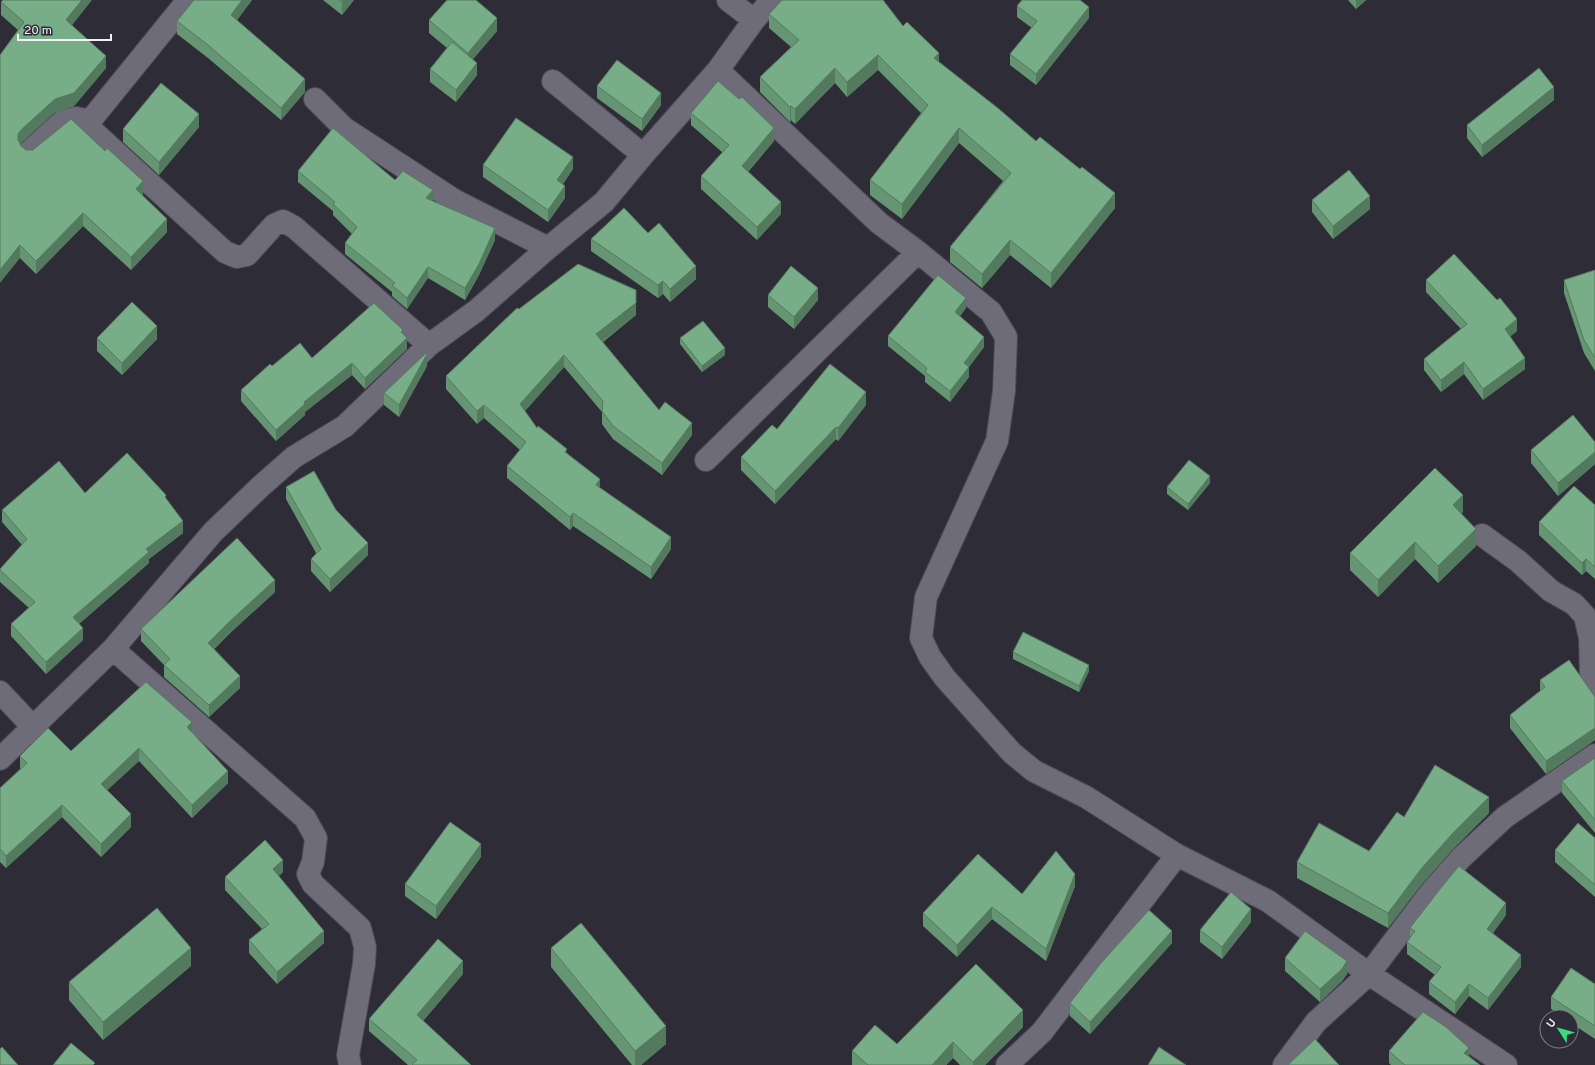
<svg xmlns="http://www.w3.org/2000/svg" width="1595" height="1065" viewBox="0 0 1595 1065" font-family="Overpass,sans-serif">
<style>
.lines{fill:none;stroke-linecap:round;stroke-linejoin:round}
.street-casing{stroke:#4b4954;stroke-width:24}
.street{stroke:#6f6c7a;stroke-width:22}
.wall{fill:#669574}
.shaded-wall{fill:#53795e}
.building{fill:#77ad87;stroke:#53795e}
</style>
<rect width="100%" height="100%" fill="#2e2c37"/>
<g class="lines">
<defs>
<path id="street" d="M188 0 90 121V126L94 132 225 252 237 257 247 255 274 225 283 221 294 227 429 345
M728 0 754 20
M718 70 879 223 918 252 991 312 1006 337 1004 391 997 441 926 597 921 638 930 657 945 678 1012 753 1034 771 1086 797 1177 855 1268 901 1369 974 1506 1065
M553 81 643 155
M315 99 344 128 454 200 548 248
M30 151 63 121 76 118 90 121
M706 460 918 252
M1482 535 1518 561 1551 591 1574 604 1585 616 1590 638 1591 676 1595 685
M113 649 305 818 316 838 313 862 308 874 313 884 360 928 365 947 364 964 348 1055 350 1065
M0 692 32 726
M0 759 113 649 213 532 260 487 294 457 345 426 429 345 476 311 548 248 604 202 643 155 718 70 754 20 772 0
M1007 1065 1042 1032 1177 855
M1284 1065 1316 1022 1369 974 1430 893 1461 858 1505 817 1595 755"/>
</defs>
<!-- street casing -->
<use href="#street" class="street-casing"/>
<!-- street -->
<use href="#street" class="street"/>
</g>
<!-- wall -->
<path class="wall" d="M194 0H252L237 20 305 92 281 120 208 58 177 34V21Z
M323 0H354L342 15Z
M1348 0H1366L1356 9Z
M1 2 72 26 106 68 74 106 55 112 22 142 20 145 21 146 26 150 143 194 142 195 167 232 131 270 83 226 36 274 20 258 18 30 1 15Z
M1017 6 1089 18 1036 85 1010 65V54L1032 28 1017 17Z
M769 14 903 26 939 62 1115 208 1051 288 1010 255 982 288 950 262V247L1003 181 959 143 902 219 870 195V180L921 113 878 70 847 97 835 83 795 124 791 120 790 122 760 92V77L791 47 769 28Z
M429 20 497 31 473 59 477 75 456 102 430 82V69L447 48 429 33Z
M597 86 661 105 642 131 597 98Z
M1554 100 1482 157 1467 138V125Z
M691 113 774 141 748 172 781 214 757 240 701 189V176L723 153 691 125Z
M199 127 159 175 123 142V129Z
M483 165 573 169 563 184 565 198 548 222 483 177Z
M298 171 395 180 433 201 495 240 479 275 465 300 428 278 407 309 392 296V292L345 254V243L352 234 333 215V211L298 182Z
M1312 200 1370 209 1333 239 1312 212Z
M648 233 696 279 670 302 663 294 658 298 591 251V239Z
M1595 270V371L1584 353 1564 293V280Z
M1426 280 1517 331 1510 336 1525 369 1483 400 1464 374 1441 392 1424 370V359L1461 329 1426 292Z
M768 295 818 300 794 329 768 307Z
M966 308 960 316 984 347 969 367V377L950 402 925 382V376L888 346V336Z
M519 309 636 315 603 342 659 410 692 435 662 475 613 439 602 424V412L564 367 525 411 537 428 567 453 600 488 671 549 651 579 573 526 570 530 507 478V466L520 450 484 418 477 424 446 389V376Z
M403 335 407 349 365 389 352 375 305 412V415L276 441 241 401V390L272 366 312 358Z
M97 338 157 339 122 375 97 351Z
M680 338 725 355 702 372 680 344Z
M427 366 399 417 384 405V393Z
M866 405 838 441 836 439 775 504 741 470V457L777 429Z
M1595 442V464L1558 496 1531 463V450Z
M1210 483 1188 510 1167 494V487Z
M286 487 336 510 368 555 330 592 311 571V559L316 553 286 499Z
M85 493 166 499 183 533 149 559V563L79 624 83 640 46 674 11 636V624L29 608 0 582V569L22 545 2 522V510Z
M1595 505V579L1586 571 1582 575 1539 535V522Z
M1463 512 1461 513 1476 546 1438 583 1415 559 1378 597 1350 570V553Z
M275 592 229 634 214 649 240 688 209 717 164 677V665L141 641V629Z
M1013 652 1089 671 1079 692 1013 659Z
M1540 680 1595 697V740L1546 774 1510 728V715L1540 691Z
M192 731 228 783 192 818 139 761 107 790 131 827 101 857 62 817 6 868 0 862V788L21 769 20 768V756L71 751Z
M1595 758V833L1562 793V781Z
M1489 813 1452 850 1421 885 1388 928 1297 878V862L1369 851 1404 817Z
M1595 838V897L1555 862V850Z
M481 857 436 919 405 896V884Z
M283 872 278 876 324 943 277 984 249 953V940L262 929 225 890V877Z
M1075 886 1046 961 992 919 957 957 923 926V913L1022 894Z
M1506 915 1493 933 1521 967 1488 1010 1469 996 1455 1014 1429 994V982L1435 975 1407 954V942L1410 937V928Z
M1251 922 1222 959 1200 942V930Z
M1172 943 1090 1034 1070 1016V1003Z
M551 948 666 1044 641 1065H632L551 967Z
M1285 958 1347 974 1342 981 1320 1002 1285 971Z
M191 966 103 1040 69 1000V982Z
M463 974 423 1021 471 1065H408L369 1031V1019Z
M1595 984V1039L1571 1023V1017H1562L1551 1009V997Z
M1023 1027 985 1065H960L953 1058 946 1065H852V1051Z
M1389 1051 1469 1056 1480 1065H1391L1389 1063Z"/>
<!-- shaded-wall -->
<path class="shaded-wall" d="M82 0H92L66 33V20Z
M242 0H252L231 28V15Z
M344 0H354L342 15V2Z
M1356 0H1366L1356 9Z
M1089 7V18L1036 85V74Z
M497 18V31L468 65V53Z
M939 53V68L934 58Z
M878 55V70L847 97V82Z
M106 56V68L74 106 55 112 22 142 18 147V134L22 129 55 99Z
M477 63V75L456 102V90Z
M835 68V83L795 124V109Z
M305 79V92L304 93 281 120V108Z
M1554 87V100L1482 157V145Z
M661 93V105L642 131V119Z
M791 106V120L790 122V107Z
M199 114V127L159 175V162Z
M774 128V141L742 179V166Z
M959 128V143L902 219V204Z
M573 157V169L557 192V180Z
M143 181V194L136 202V189Z
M565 186V198L548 222V210Z
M433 190V201L426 198Z
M1115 193V208L1051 288V273Z
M1370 196V209L1333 239V226Z
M781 202V214L757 240V227Z
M83 213V226L36 274V261Z
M167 219V232L131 270V257Z
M495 228V240L479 275 465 300V288Z
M1010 240V255L982 288V274Z
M20 245V258L0 283V270Z
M696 266V279L670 302V289Z
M428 267V278L407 309V298Z
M663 281V294L658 298V285Z
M818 288V300L794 329V317Z
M966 298V308L955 322V312Z
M636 303V315L596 346V334Z
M1517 319V331L1505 341V329Z
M157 326V339L122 375V363Z
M403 330V341L407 338V349L365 389V378Z
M984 337V347L964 373V363Z
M725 348V355L702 372V366Z
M427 354V366L399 417V405Z
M564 355V367L520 416V404Z
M1525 358V369L1483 400V389Z
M1464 362V374L1441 392V380Z
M352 363V375L305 412V415L276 441V430L304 402Z
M969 367V377L950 402V391Z
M866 392V405L838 441V428Z
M484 405V418L477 424V411Z
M692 423V435L662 475V463Z
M836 427V439L775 504V491Z
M1595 452V464L1558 496V483Z
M1210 476V483L1188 510V504Z
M600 479V492L596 485Z
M1463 495V512L1453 522V505Z
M573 513V526L570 530V517Z
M183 521V533L149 559V563L73 629V617L146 549Z
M1476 529V546L1438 583V566Z
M671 537V549L651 579V567Z
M1415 542V559L1378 597V580Z
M368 543V555L330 592V579Z
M1586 559V571L1582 575V563Z
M275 580V592L229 634 208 656V643L229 622Z
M83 628V640L46 674V662Z
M1089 665V671L1079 692V686Z
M240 676V688L209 717V705Z
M192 722V735L187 727Z
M1595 728V740L1546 774V761Z
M139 748V761L101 796V784Z
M228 771V783L192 818V805Z
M1489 797V813L1452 850 1421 885 1388 928V913L1421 869 1452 834Z
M62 805V817L6 868V856Z
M131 814V827L101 857V844Z
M481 844V857L436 919V906Z
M283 860V872L273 882V869Z
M1075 874V886L1046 961V949Z
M1506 903V915L1487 941V929Z
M992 907V919L957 957V945Z
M1251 909V922L1222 959V947Z
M324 931V943L277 984V972Z
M1172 931V943L1090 1034V1022Z
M191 948V966L103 1040V1022Z
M1521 955V967L1488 1010V998Z
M463 961V974L417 1028V1015Z
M1347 961V974L1342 981 1320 1002V989Z
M1469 984V996L1455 1014V1002Z
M1023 1010V1027L985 1065H973V1062Z
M666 1026V1044L641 1065H635V1051Z
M953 1042V1058L946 1065H932Z
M1469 1048V1060L1464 1053Z"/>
<!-- building -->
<path class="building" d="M3 0H82L66 20 106 56 74 93 55 99 22 129 18 134V140L21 146 26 150H33L71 119 105 151 107 148 143 181 136 189 167 219 131 257 83 213 36 261 20 245 0 270V55L24 22 1 2Z
M194 0H242L231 15 305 79 281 108 208 45 177 21Z
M339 0H344L342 2Z
M447 0H476L497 18 468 53 429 20Z
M782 0H883L903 26 907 22 939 53 934 58 999 109 1036 141 1040 137 1080 169 1082 167 1115 193 1051 273 1010 240 982 274 950 247 1011 173 959 128 902 204 870 180 928 105 878 55 847 82 835 68 795 109 791 106 790 107 760 77 799 40 769 14Z
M1022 0H1080L1089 7 1036 74 1010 54 1037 21 1017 6Z
M452 42 477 63 456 90 430 69Z
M617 60 661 93 642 119 597 86Z
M1539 68 1554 87 1482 145 1467 125Z
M718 81 739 99 742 97 774 128 742 166 781 202 757 227 701 176 729 145 691 113Z
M161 83 199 114 159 162 123 129Z
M516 118 573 157 557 180 565 186 548 210 483 165Z
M333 128 395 180 403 171 433 190 426 198 495 228 479 264 465 288 428 267 407 298 392 285 395 283 345 243 357 227 333 204 335 202 298 171Z
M1349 170 1370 196 1333 226 1312 200Z
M624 208 648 233 659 223 696 266 670 289 663 281 658 285 591 239Z
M1454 254 1497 300 1500 298 1517 319 1505 329 1525 358 1483 389 1464 362 1441 380 1424 359 1467 324 1426 280Z
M578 264 636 290V303L596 334 659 410 665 402 692 423 662 463 613 426 602 411 603 401 564 355 520 404 537 428 538 426 567 449 565 452 600 479 596 485 671 537 651 567 573 513 570 517 507 466 526 442 484 405 477 411 446 376 517 308 519 309Z
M791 266 818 288 794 317 768 295Z
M1595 270V358L1584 340 1564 280Z
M938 275 966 298 955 312 984 337 964 363 969 367 950 391 925 372 927 368 888 336Z
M132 302 157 326 122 363 97 338Z
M374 303 403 330 401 332 407 338 365 378 352 363 304 402 305 404 276 430 241 390 270 364 272 366 300 343 312 358Z
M703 321 725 348 702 366 680 338Z
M426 353 427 354 399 405 384 393Z
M830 364 866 392 838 428 836 427 775 491 741 457 772 425 777 429Z
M1573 415 1595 442V452L1558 483 1531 450Z
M127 453 166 495 165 497 183 521 146 549 149 552 73 617 83 628 46 662 11 624 35 602 0 570V569L27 539 2 510 59 461 85 493Z
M1189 460 1210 476 1188 504 1167 487Z
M1435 468 1463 495 1453 505 1476 529 1438 566 1415 542 1378 580 1350 553Z
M314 471 336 510 368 543 330 579 311 559 321 549 286 487Z
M1574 486 1595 505V567L1586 559 1582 563 1539 522Z
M237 538 275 580 229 622 208 643 240 676 209 705 164 665 170 659 141 629Z
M1023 632 1089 665 1079 686 1013 652Z
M1569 660 1595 697V728L1546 761 1510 715 1545 687 1540 680Z
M146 682 192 722 187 727 228 771 192 805 139 748 101 784 131 814 101 844 62 805 6 856 0 849V788L27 763 20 756 48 728 71 751Z
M1595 758V820L1562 781Z
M1435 765 1489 797 1452 834 1421 869 1388 913 1297 862 1319 823 1369 851 1397 812 1404 817Z
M450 822 481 844 436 906 405 884Z
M1578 823 1595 838V885L1555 850Z
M265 840 283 860 273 869 324 931 277 972 249 940 269 924 225 877Z
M1056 851 1075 874 1046 949 992 907 957 945 923 913 978 854 1022 894Z
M1459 866 1506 903 1487 929 1521 955 1488 998 1469 984 1455 1002 1429 982 1441 967 1407 942 1415 931 1410 928 1440 889Z
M1231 892 1251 909 1222 947 1200 930Z
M157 908 191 948 103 1022 69 982Z
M1149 910 1172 931 1090 1022 1070 1003 1101 963Z
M581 923 666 1026 635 1051 551 948Z
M1305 931 1347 961 1342 969 1320 989 1285 958Z
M438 939 463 961 417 1015 471 1065H412L417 1060 369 1019Z
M976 964 1023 1010 973 1062 953 1042 932 1065H868L852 1051 875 1025 897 1044Z
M1571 968 1595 984V1026L1551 997Z
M1423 1012 1446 1027 1469 1048 1464 1053 1480 1065H1405L1389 1051Z
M1315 1039 1339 1065H1288Z
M71 1043 95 1063 93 1065H53Z
M2 1047 18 1065H0V1049Z
M1159 1047 1186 1065H1148Z"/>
<!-- north arrow -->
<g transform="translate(1559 1029) rotate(307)"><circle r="19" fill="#2e2c37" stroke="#7d7b85"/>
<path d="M0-3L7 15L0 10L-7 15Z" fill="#3cd77e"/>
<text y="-6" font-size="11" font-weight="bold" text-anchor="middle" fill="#f3f2fa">U</text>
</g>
<!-- scale -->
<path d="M18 34v6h93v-6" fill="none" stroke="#f3f2fa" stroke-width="2"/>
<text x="24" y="34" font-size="12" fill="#f3f2fa" stroke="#2e2c37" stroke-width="3" paint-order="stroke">20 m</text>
</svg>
